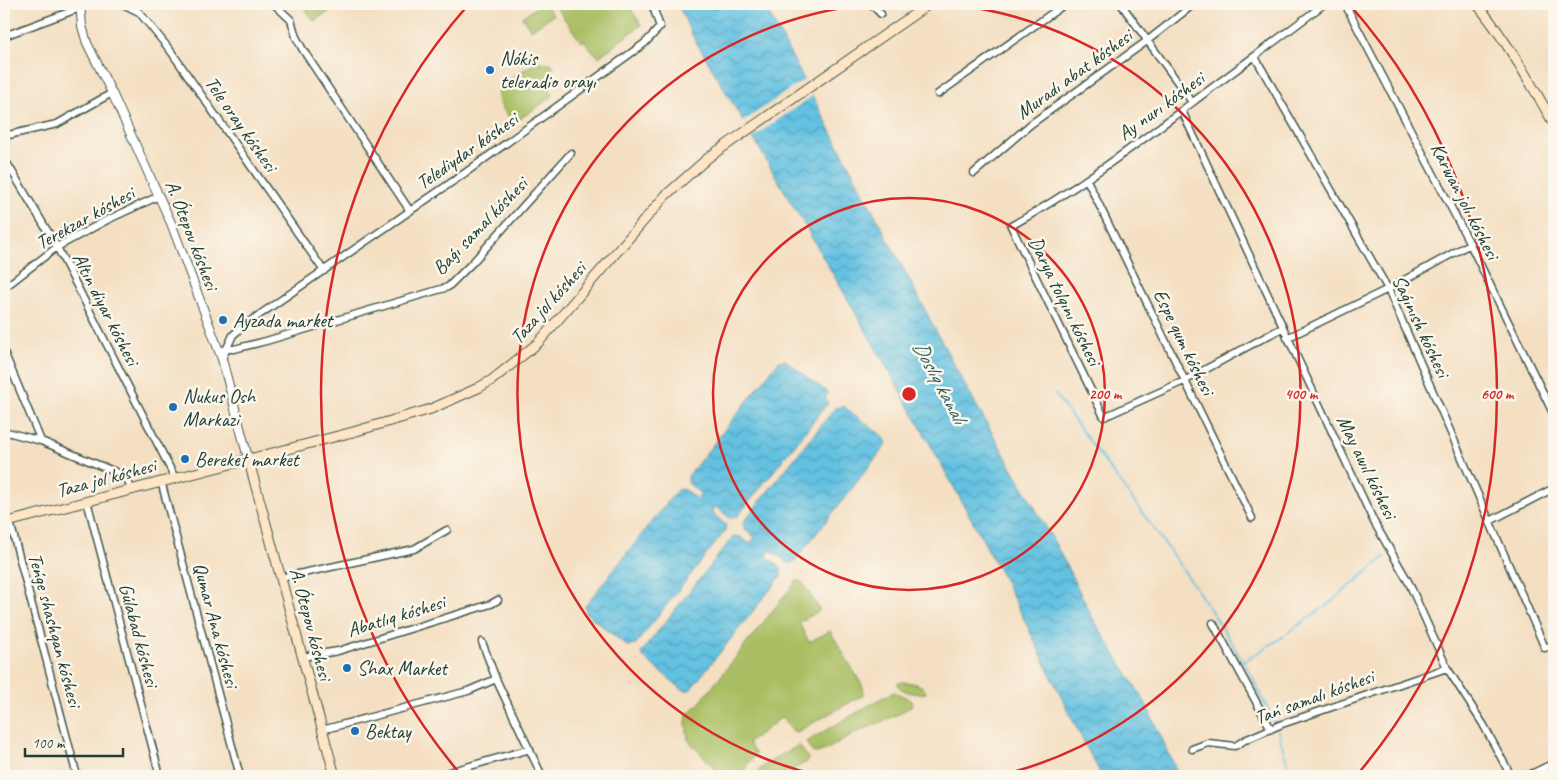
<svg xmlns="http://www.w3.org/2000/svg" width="1558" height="780" viewBox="0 0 1558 780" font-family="Caveat,sans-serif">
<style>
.grass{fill:#a9be62;stroke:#647e4b}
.water{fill:url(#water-waves);stroke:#417f8a}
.pier{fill:#f4dfc2}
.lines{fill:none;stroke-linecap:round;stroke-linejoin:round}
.stream{stroke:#63c1e1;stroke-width:2}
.minor-casing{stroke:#3f5549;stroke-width:9}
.tertiary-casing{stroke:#3f5549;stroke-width:10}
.secondary-casing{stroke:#3f5549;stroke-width:11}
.minor{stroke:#fff;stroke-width:6}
.tertiary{stroke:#fff;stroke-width:8}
.secondary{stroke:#fde5c5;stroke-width:9}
.ring{fill:none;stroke:#d62828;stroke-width:2.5}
.poi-dot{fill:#1f6fb2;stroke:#fbf7ec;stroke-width:2}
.labels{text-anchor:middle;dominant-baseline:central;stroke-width:5;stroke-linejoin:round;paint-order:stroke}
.poi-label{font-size:20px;fill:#1f3d34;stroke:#fbf7ec;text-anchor:start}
.street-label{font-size:20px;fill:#1f3d34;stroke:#fbf7ec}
.water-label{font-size:21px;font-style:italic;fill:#305e5f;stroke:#fbf7ec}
.centre{fill:#d62828;stroke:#fbf7ec;stroke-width:2.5}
.ring-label{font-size:15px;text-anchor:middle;font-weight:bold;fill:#d62828;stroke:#fbf7ec;stroke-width:5;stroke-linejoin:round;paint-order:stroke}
</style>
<defs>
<pattern id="water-waves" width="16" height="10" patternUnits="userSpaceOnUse" patternTransform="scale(1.25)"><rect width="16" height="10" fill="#63c1e1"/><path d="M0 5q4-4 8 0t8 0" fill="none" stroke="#519eb7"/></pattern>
</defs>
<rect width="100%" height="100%" fill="#fbf7ec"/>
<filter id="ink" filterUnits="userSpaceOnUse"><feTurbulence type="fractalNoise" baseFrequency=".02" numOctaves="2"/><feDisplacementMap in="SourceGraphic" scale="10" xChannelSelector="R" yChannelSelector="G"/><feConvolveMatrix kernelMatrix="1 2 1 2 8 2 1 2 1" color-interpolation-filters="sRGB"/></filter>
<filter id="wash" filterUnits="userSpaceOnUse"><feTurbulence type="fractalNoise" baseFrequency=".0096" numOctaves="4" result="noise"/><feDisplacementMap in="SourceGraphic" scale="20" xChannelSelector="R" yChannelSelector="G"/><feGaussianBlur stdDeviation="1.12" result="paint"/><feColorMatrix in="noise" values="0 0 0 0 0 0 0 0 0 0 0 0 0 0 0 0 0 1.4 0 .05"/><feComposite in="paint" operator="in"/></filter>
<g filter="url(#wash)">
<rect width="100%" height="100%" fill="#f4dfc2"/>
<!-- grass -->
<path class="grass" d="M302 4H341L314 21Z
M541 4H545L553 15 531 30 522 17Z
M554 4H628L641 25 599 57 591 50 584 40 581 42Z
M537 62 551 63 554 68 548 73C549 81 550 89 553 96L517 121H513C507 115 500 107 498 98 494 85 527 68 537 62Z
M797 580 802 582 820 610 799 623 809 642 830 631 862 685 864 691 863 695 797 732 793 731 782 717 748 743 756 754 747 765 742 776H722L688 740 686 723 687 714 698 705Z
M903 682C912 683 923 683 926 693 916 695 904 693 897 685L898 683Z
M895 692 911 700 912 705 899 714 858 732 826 750 817 753 812 752 806 742 887 695Z
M799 745 808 758 807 762 780 776H754L763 766Z"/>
<!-- water -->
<path class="water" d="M678 4H764L962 380 1055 543 1095 622 1145 702 1179 776H1102C1062 705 1032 630 993 559 897 380 794 207 691 33Z
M785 360 827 392V394L825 399 828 403 737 517 730 518 715 506 711 512 726 525 725 531 635 645 627 646 586 613 585 606 677 490 684 489 697 500 701 494 688 483V476L779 361Z
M843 406 884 437 886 445 794 562 788 563 771 550 766 556 781 568V576L690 690H683L644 658 641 653 643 650 733 537 739 536 750 544 755 537 745 529 743 524 744 521 836 407 838 408Z"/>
<!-- pier -->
<path class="pier" d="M806 78 815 94 751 139 741 123Z"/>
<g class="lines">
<!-- stream -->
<path class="stream" d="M1055 394C1120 484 1189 571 1246 666 1257 685 1265 705 1275 724
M1325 607 1385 557
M1288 633 1321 609
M1243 662 1284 636
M1278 731 1291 776"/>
</g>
</g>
<g filter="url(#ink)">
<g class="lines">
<defs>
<path id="minor" d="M123 4 139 12 170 50 324 271
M274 4 291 20 296 37 303 50 410 211
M871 4 881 14
M1121 4 1192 102
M1345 4 1470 244 1554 415
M4 36 80 8
M1255 57 1388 289 1545 648 1554 644
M938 94 1065 4
M1182 111 1374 522 1409 583 1447 668 1483 724 1511 776
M4 136 57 124 112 93
M4 158 57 247 175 478
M974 173 1031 124 1147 41 1194 4
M1087 180 1252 518
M4 288 57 247 107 220 159 196
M1282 328 1184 381 1104 417 1011 226C1076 190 1134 146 1193 102 1237 69 1281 37 1324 4
M1287 338 1388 289 1470 244
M225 349H234L266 341 448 287 473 262 571 153
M4 352 41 441
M222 359 233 335 246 324 465 173 645 43 660 27 652 4
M4 433 7 432 41 441 118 473 128 481 131 489
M161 481 240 776
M87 501 160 776
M1490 521 1554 488
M10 522 77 776
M280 578 414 549 447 530
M1213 623 1271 729
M482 642 496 679 542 776
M302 657 338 651 491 604 498 600
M322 730 468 691 496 679
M1192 749 1208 743 1235 746 1245 740 1282 724 1447 668
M435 776 530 749
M1527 776 1554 763"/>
<path id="tertiary" d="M80 4 82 26 87 43 112 93 171 223 222 359 248 458"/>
<path id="secondary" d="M1477 4C1507 41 1530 82 1554 124
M248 458 335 776
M4 523 353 432 431 409 478 388 492 380 538 343 666 195 709 157 929 4"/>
</defs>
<!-- minor casing -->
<use href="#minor" class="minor-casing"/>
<!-- tertiary casing -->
<use href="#tertiary" class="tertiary-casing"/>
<!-- secondary casing -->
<use href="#secondary" class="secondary-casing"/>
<!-- minor -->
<use href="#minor" class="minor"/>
<!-- tertiary -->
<use href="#tertiary" class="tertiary"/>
<!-- secondary -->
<use href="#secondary" class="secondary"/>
</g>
</g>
<!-- distance rings -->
<g class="ring">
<circle cx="909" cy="394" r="196"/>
<path d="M821 776A392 392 0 0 1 871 4M947 4A392 392 0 0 1 997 776"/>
<path d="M462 776A588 588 0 0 1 469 4M1349 4A588 588 0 0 1 1356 776"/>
</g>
<!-- markers -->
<g class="poi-dot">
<circle cx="490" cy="70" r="5"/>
<circle cx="223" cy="320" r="5"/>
<circle cx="173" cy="407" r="5"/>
<circle cx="185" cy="459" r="5"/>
<circle cx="347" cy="668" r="5"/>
<circle cx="355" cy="731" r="5"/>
</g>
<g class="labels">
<!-- poi labels -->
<g class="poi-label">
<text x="500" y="58">Nókis<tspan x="500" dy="23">teleradio orayı</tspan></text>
<text x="233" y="320">Ayzada market</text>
<text x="183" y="396">Nukus Osh<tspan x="183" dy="23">Markazi</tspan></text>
<text x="195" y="459">Bereket market</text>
<text x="357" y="668">Shax Market</text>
<text x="365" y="731">Bektay</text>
</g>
<!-- street labels -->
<g class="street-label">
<text transform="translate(1074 74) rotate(-36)">Muradı abat kóshesi</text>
<text transform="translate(1161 106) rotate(-36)">Ay nurı kóshesi</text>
<text transform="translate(241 124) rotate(55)">Tele oray kóshesi</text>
<text transform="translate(467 151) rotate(-35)">Telediydar kóshesi</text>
<text transform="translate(1465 201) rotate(63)">Karwan jolı kóshesi</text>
<text transform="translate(85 218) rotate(-29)">Terekzar kóshesi</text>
<text transform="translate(480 226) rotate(-46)">Baǵı samal kóshesi</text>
<text transform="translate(192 235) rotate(69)">A. Ótepov kóshesi</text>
<text transform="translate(1065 301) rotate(64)">Darya tolqını kóshesi</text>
<text transform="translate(548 303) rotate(-48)">Taza jol kóshesi</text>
<text transform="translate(106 309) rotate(63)">Altın diyar kóshesi</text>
<text transform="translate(1421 326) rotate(65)">Saǵınısh kóshesi</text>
<text transform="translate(1184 342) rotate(64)">Espe qum kóshesi</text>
<text transform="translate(1367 467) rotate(64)">May awıl kóshesi</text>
<text transform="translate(106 478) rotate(-15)">Taza jol kóshesi</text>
<text transform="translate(396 616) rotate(-17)">Abatlıq kóshesi</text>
<text transform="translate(311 624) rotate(75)">A. Ótepov kóshesi</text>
<text transform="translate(216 625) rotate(75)">Qumar Ana kóshesi</text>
<text transform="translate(55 630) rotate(75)">Teńge shashqan kóshesi</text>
<text transform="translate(139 635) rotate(75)">Gúlabad kóshesi</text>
<text transform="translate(1314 697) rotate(-20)">Tań samalı kóshesi</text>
</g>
<!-- water labels -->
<g class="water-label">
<text transform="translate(940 382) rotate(62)">Doslıq kanalı</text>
</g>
</g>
<circle cx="909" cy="394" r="8" class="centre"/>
<g class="ring-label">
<text x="1105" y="399">200 m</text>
<text x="1301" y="399">400 m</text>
<text x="1497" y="399">600 m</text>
</g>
<!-- margin -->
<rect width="1558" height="780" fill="none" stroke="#fbf7ec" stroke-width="20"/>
<!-- scale -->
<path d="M25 748v8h98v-8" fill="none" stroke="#1f3d34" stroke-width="2.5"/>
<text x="32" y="748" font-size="15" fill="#1f3d34" stroke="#fbf7ec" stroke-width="4" paint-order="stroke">100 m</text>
</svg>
